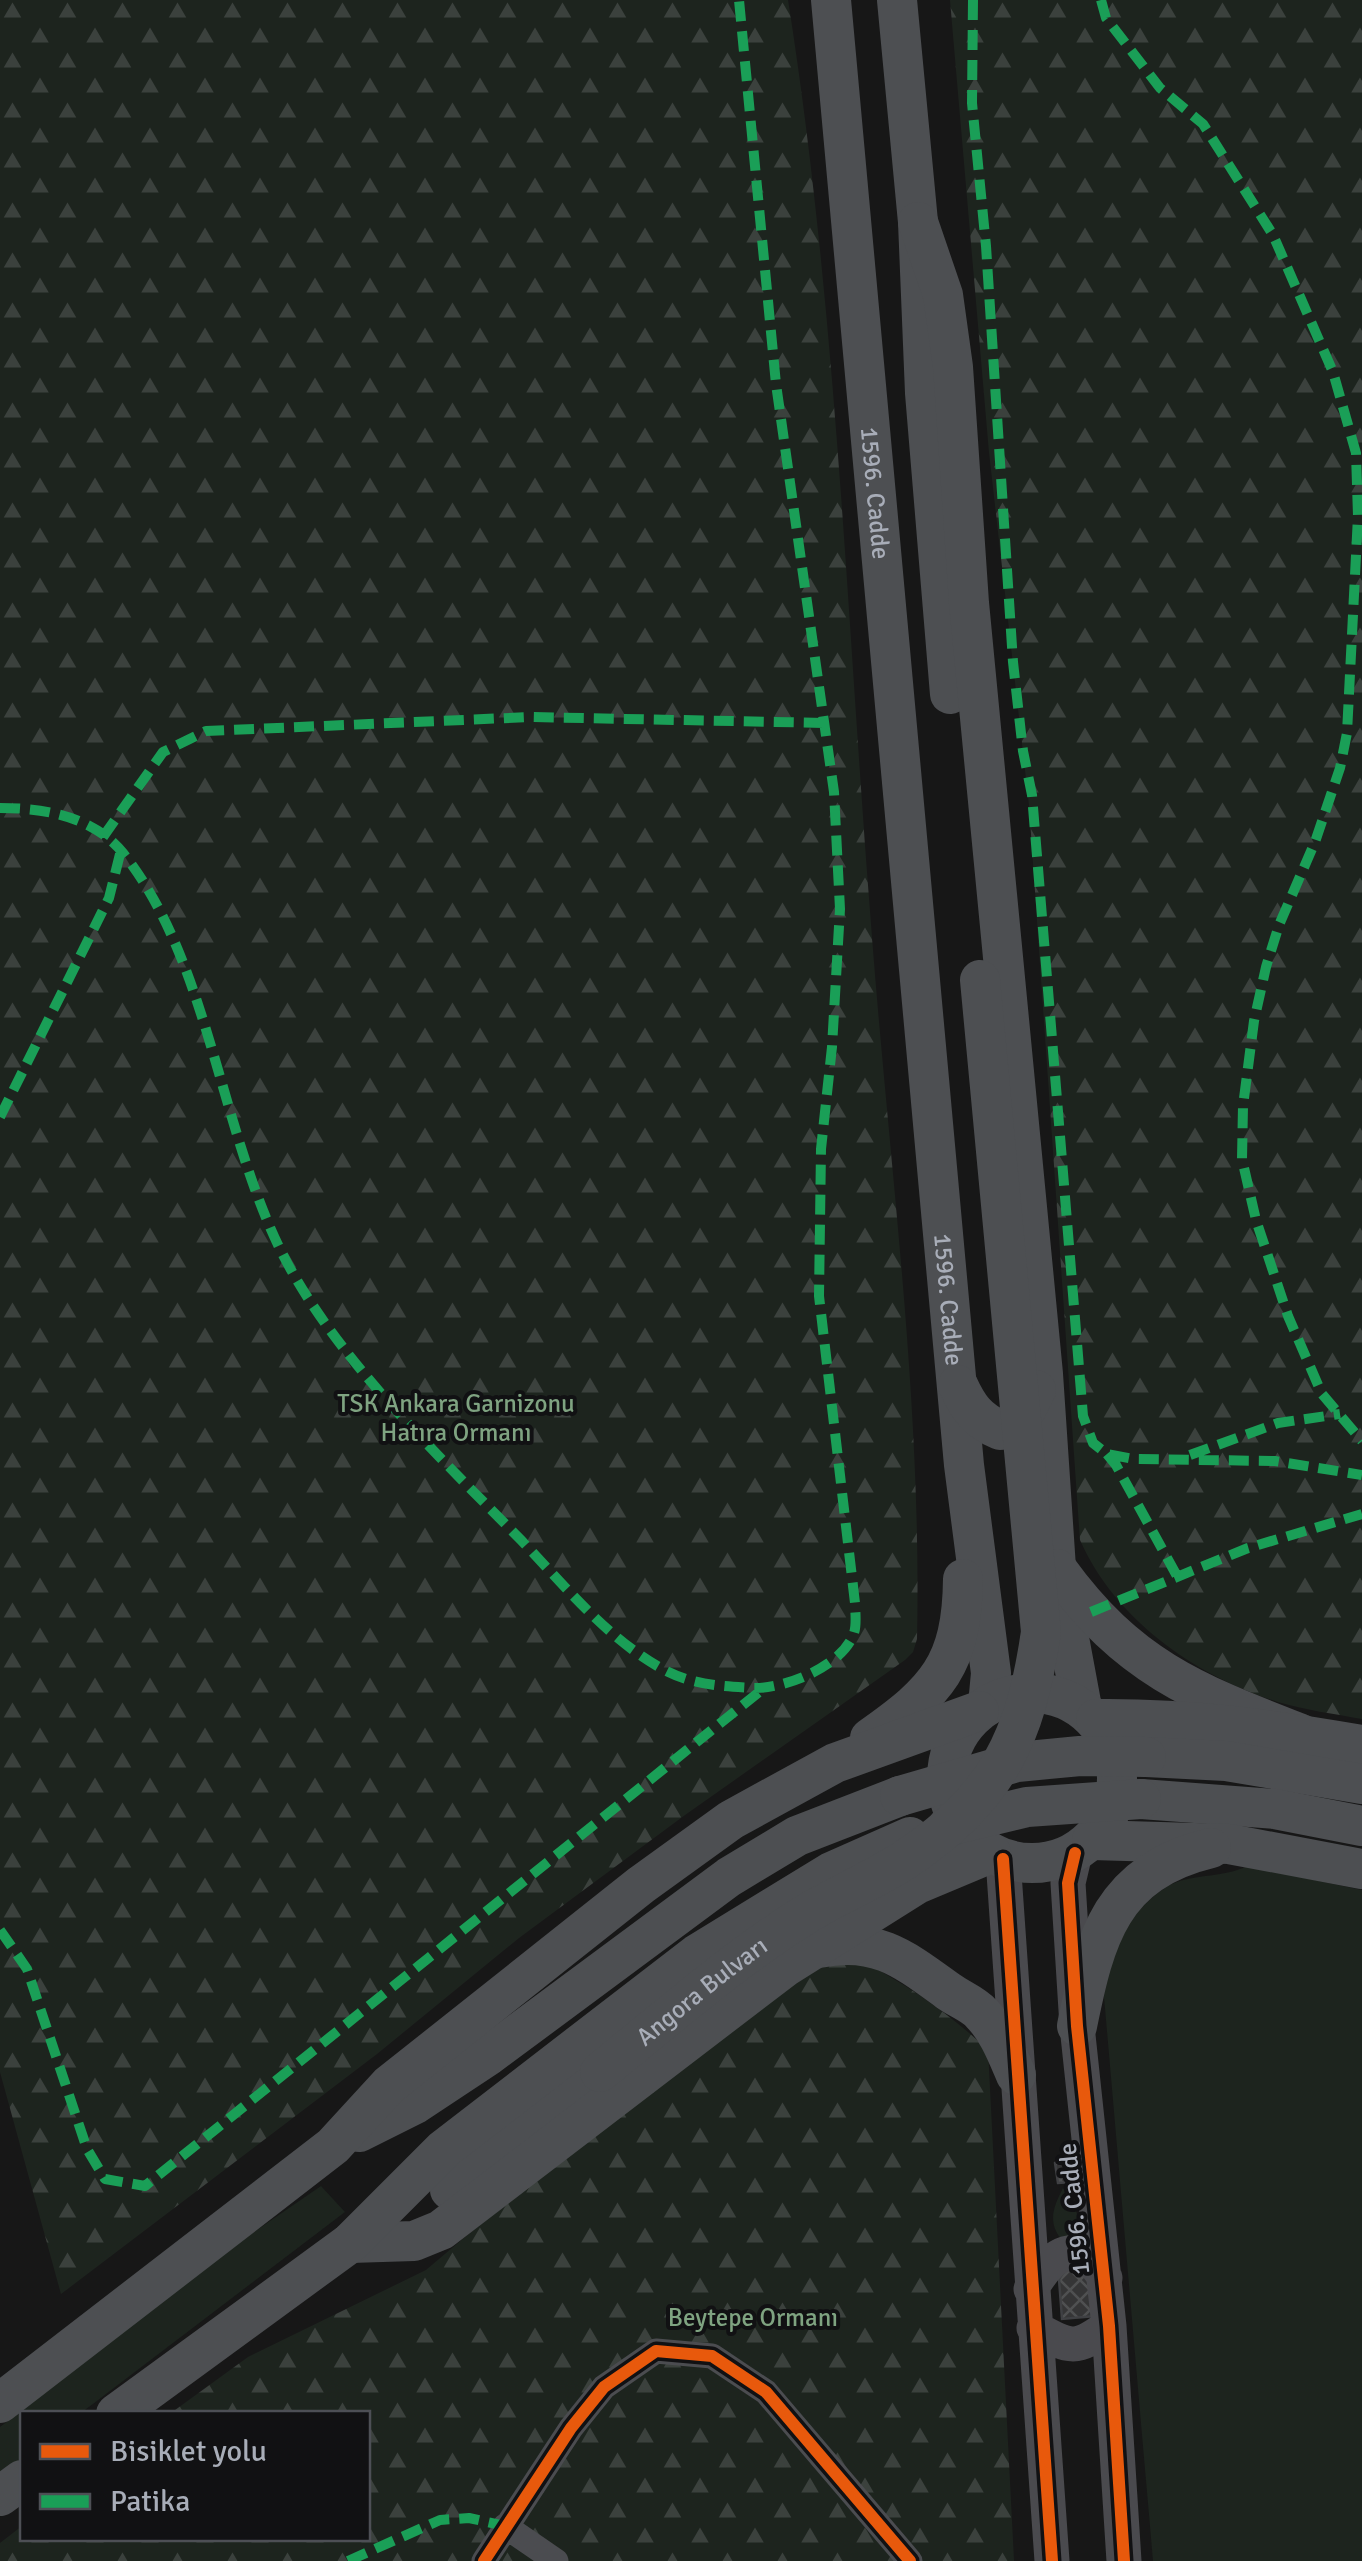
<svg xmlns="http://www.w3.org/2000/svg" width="1362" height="2561" viewBox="0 0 1362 2561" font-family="Signika,sans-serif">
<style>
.green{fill:#1d241e}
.forest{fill:url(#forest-firs)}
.building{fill:url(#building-cross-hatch);stroke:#3f4043;stroke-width:2.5}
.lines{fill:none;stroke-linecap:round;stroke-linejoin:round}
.minor{stroke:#4b4c50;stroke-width:25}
.secondary{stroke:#4a4a4e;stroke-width:35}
.primary{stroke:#4d4f52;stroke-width:40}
.primary-bridge{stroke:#4d4f52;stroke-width:40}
.quiet{stroke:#1a9f57;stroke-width:10;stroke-dasharray:20 10;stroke-linecap:butt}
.cycleway-casing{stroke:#111113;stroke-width:19}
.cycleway{stroke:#e8590c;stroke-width:12}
.labels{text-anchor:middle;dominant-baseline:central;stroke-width:8;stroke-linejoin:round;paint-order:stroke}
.street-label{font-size:25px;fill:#a8adb8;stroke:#111113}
.park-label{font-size:25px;fill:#7fa381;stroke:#111113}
</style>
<defs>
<pattern id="forest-firs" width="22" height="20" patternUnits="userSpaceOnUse" patternTransform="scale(2.5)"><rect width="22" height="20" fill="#1d241e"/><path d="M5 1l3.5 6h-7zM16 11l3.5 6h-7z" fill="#3b413d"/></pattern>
<pattern id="building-cross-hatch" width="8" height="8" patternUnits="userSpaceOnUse" patternTransform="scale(2.5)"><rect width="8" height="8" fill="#353536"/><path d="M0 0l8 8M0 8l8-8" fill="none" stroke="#4f5051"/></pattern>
</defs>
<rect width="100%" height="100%" fill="#171717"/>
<!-- green -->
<path class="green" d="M1247 1866 1362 1890V2561H1153L1104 1997C1105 1987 1104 1975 1106 1965 1113 1937 1150 1891 1177 1882 1200 1874 1225 1877 1247 1866Z
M321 2186 345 2212 81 2413 22 2414V2458L0 2476V2427L251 2234Z
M1063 2188C1073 2204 1084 2219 1077 2238L1061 2239C1047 2221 1054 2206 1063 2188Z"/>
<!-- forest -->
<path class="forest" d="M0 0H788C837 311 847 625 872 938 890 1172 922 1404 917 1639L913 1652 905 1660 685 1815 519 1938 377 2054 61 2294 0 2072Z
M950 0H1362V1719C1335 1714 1305 1710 1278 1702 1196 1676 1116 1621 1080 1540L1029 805 989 452Z
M864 1962C910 1987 950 2014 988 2050L1014 2561H0V2543L22 2526V2538H368V2414L171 2413 248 2357 426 2270 536 2177 761 2006 824 1965Z"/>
<!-- building -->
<path class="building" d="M1061 2158 1072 2163 1074 2182 1058 2183 1055 2163Z
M1082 2269 1092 2278 1095 2316 1062 2319 1059 2279 1065 2270Z"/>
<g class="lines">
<!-- minor -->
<path class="minor" d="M505 2526 556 2561
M484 2561 571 2428 604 2387 656 2351 712 2356 766 2392 910 2561"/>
<!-- secondary -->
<path class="secondary" d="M1075 1853 1068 1883 1077 2026 1109 2326 1124 2561
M1003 1859 1052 2561
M1031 2289C1052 2253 1078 2234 1105 2278
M1034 2328C1071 2348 1075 2351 1109 2326"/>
<!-- primary -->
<g class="primary">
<path id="s1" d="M831 0 964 1465 991 1673 988 1705"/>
<path d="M897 0 918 222 925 393 950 694"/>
<path d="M918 222 943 295 953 367 969 603 1043 1374 1056 1568 1082 1708"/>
<path d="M958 1385C968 1407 977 1420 1000 1430L1019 1423 1036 1390"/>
<path d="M1057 1569C1128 1667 1193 1692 1301 1734"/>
<circle cx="1032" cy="1778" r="85"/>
<path d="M1096 1719C1191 1718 1269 1729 1362 1745"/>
<path d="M870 1738C937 1691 962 1665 963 1579"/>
<path d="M1146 1757 1226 1761 1362 1784"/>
<path d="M1141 1799 1275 1809 1362 1826"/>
<path d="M1092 1840 1229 1844 1362 1869"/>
<path d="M819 1948C876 1936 904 1959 948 1991 959 1999 973 2004 981 2013 998 2030 1007 2054 1016 2075"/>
<path d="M1077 2026C1095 1937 1111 1872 1211 1848"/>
<path d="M359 2132 415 2104 489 2055 729 1877 797 1836 900 1796"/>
<path d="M450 2190 600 2072"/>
<path d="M350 2243 414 2241 441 2230 785 1967 917 1884 991 1853"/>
<path d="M0 2403 333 2146 389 2085 641 1885 731 1820 835 1763 979 1711"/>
<path d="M116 2414 350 2243 444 2149 697 1954 831 1872 910 1837"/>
<path d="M0 2496 22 2480"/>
</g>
<!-- primary-bridge -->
<g class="primary-bridge">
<path d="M900 1796 1017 1762 1080 1756 1146 1757"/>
<path d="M948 1826 1027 1807 1141 1799"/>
<path id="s2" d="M600 2072C665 2020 729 1963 800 1918 834 1896 873 1881 906 1859 997 1799 1026 1737 1041 1632L980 980"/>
</g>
<!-- quiet -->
<path class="quiet" d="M973 0 972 103 986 246 1013 662 1023 751 1032 795 1083 1416 1093 1443 1107 1454 1134 1459 1275 1461 1362 1475
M1101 0 1106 18 1160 88 1203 124 1273 235 1333 372 1356 453 1358 516 1347 733 1340 768 1315 842 1279 925 1266 967 1254 1021 1243 1106 1242 1159 1256 1220 1288 1316 1322 1394 1362 1441
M0 808C44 808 93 816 123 853 209 962 219 1126 281 1251 334 1357 438 1455 521 1540 564 1585 605 1636 659 1667 690 1685 719 1686 753 1688 785 1689 843 1666 854 1633 857 1624 855 1611 855 1603L819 1296 821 1149 832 1047 840 909 834 792 776 384 739 0
M103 837 163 752 206 731 531 717 826 723
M0 1117 109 898 121 850
M1107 1454 1116 1465 1177 1576
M1190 1455 1278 1423 1340 1414
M1091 1612 1248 1548 1362 1514
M0 1930 27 1969 87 2149 105 2179 145 2186 764 1688
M348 2561 440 2520 469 2518 505 2526"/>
<defs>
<path id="cycleway" d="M1075 1853 1068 1883 1077 2026 1109 2326 1124 2561
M1003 1859 1052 2561
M484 2561 571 2428 604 2387 656 2351 712 2356 766 2392 910 2561"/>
</defs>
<!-- cycleway casing -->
<use href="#cycleway" class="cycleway-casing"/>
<!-- cycleway -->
<use href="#cycleway" class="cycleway"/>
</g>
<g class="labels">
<!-- street labels -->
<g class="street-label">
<text stroke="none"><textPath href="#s1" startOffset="495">1596. Cadde</textPath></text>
<text stroke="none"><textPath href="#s1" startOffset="1305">1596. Cadde</textPath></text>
<text stroke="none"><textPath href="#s2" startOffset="130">Angora Bulvarı</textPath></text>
<text transform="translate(1074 2209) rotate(-96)">1596. Cadde</text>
</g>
<!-- park labels -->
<g class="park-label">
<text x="456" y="1403">TSK Ankara Garnizonu<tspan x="456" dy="29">Hatıra Ormanı</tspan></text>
<text x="753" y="2317">Beytepe Ormanı</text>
</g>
</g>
<!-- legend -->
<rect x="20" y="2411" width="350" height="130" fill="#111113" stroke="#4d4f55" stroke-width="2.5"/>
<rect x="40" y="2444" width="50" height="15" fill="#e8590c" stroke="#4d4f55" stroke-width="2.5"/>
<text x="110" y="2461" font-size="30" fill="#a8adb8">Bisiklet yolu</text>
<rect x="40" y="2494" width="50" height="15" fill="#1a9f57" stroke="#4d4f55" stroke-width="2.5"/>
<text x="110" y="2511" font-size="30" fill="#a8adb8">Patika</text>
</svg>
